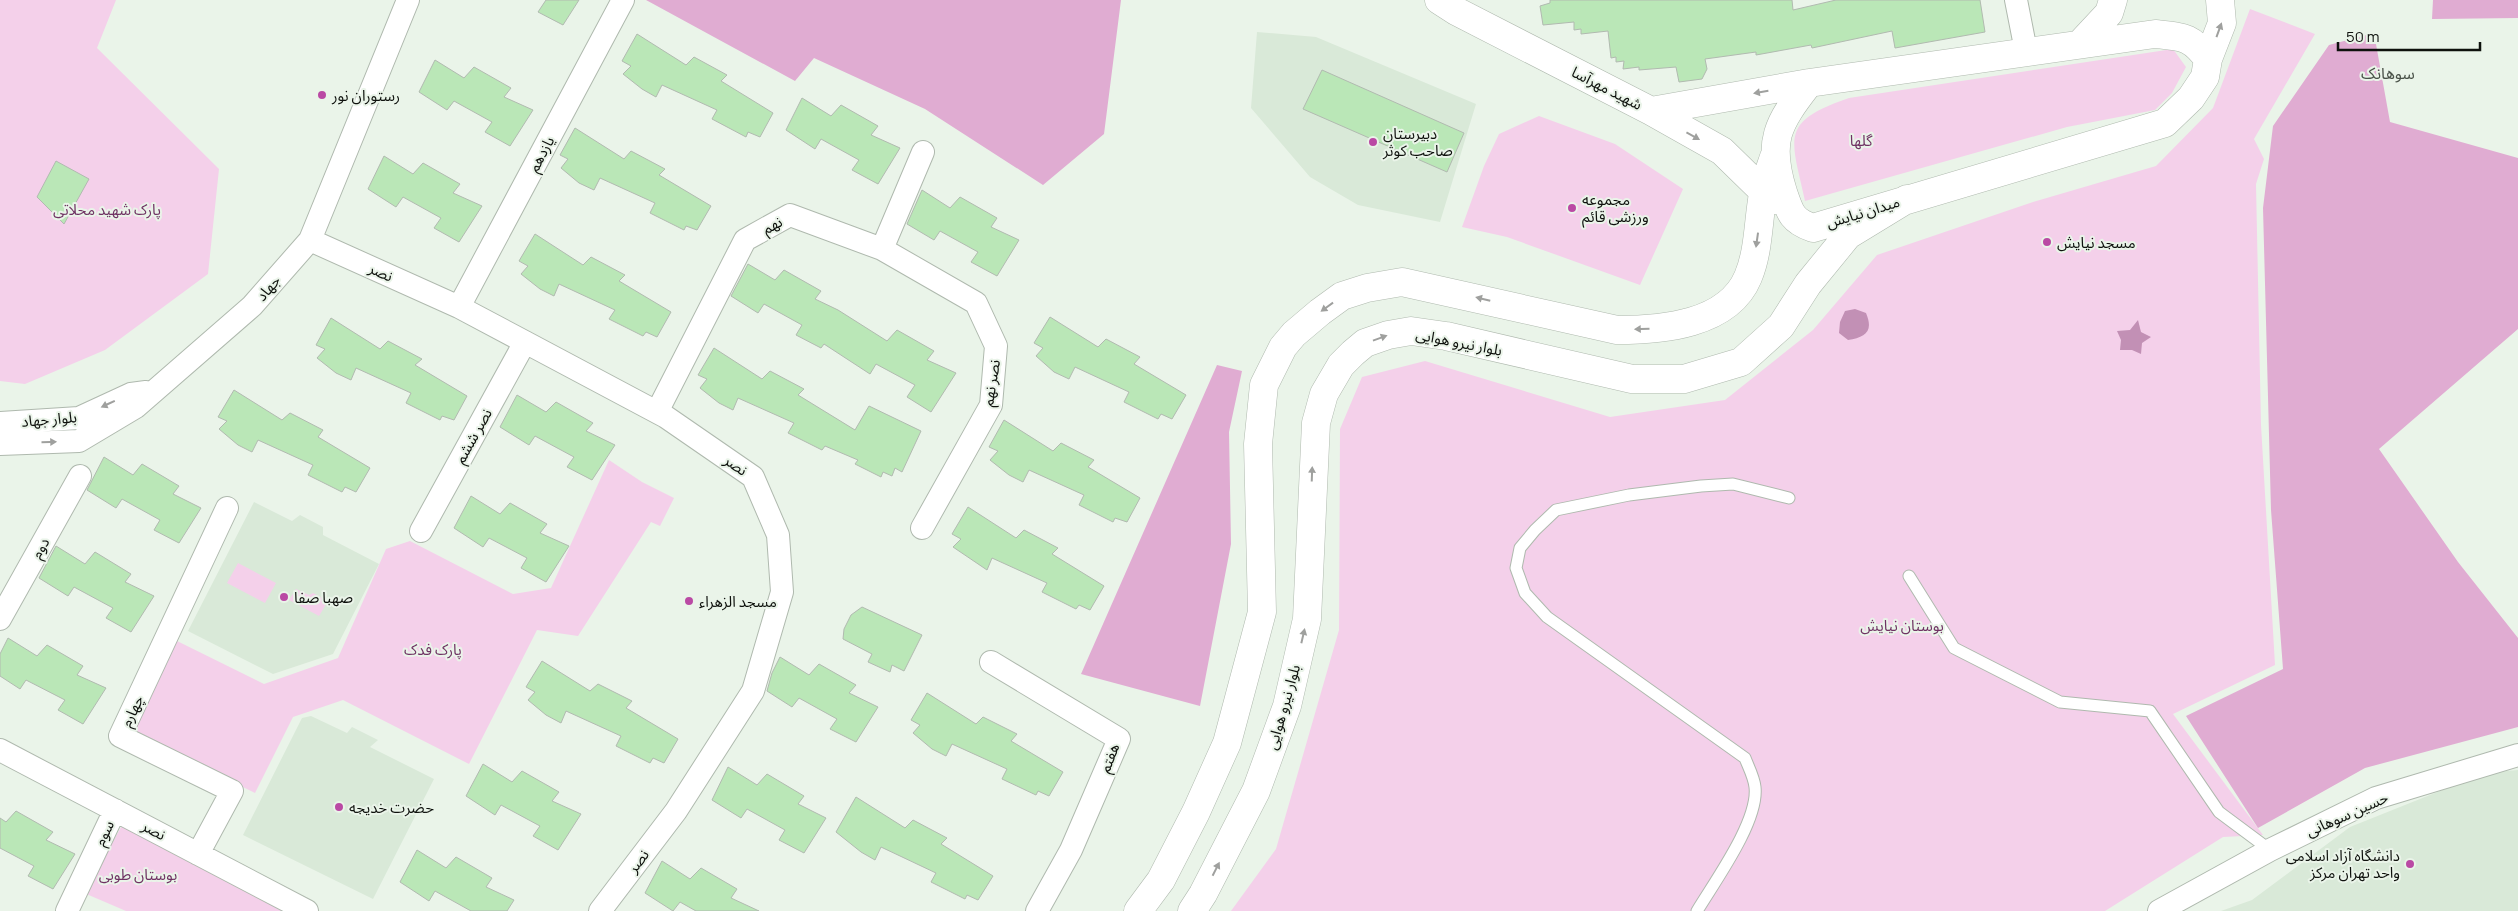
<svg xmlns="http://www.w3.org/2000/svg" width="2518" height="911" viewBox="0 0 2518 911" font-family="Manrope,'Noto Sans Arabic',sans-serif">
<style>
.built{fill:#d9e9d8}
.green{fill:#f4d0ea}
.forest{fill:#e0acd2}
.water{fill:#c290b5}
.building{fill:#bae7b7;stroke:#b1bab0}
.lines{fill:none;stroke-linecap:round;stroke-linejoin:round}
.service-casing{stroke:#afb9ae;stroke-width:13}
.minor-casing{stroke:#afb9ae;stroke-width:24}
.secondary-casing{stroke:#afb9ae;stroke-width:29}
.service{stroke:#fff;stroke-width:11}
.minor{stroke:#fff;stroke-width:22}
.secondary{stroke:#fff;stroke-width:28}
.oneway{fill:#9fa09e}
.poi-dot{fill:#ba49a4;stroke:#eaf4e9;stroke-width:2}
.labels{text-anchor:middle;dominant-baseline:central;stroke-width:4;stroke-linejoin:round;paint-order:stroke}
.street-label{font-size:15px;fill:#0e110d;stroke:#eaf4e9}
.poi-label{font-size:15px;fill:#0e110d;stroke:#eaf4e9;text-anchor:start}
.park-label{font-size:15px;fill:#6f3263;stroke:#eaf4e9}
.neighbourhood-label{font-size:16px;fill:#4a5249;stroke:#eaf4e9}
</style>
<rect width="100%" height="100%" fill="#eaf4e9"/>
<!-- built -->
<path class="built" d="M1257 32 1316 37 1476 104 1440 222 1358 205 1310 177 1251 108Z
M254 502 292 521 300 515 323 527V535L379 564 333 654 273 674 188 631Z
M311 716 347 733 352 727 378 740 370 747 434 779 373 899 243 835 302 718Z
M2518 770V911H2221L2252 900 2350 827 2485 773Z"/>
<!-- green -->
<path class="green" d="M0 0H116L97 48 219 169 208 274 105 350 25 384 0 381Z
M2250 9 2315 34 2254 139 2264 159 2256 184 2261 425 2275 665 2173 714 2263 835 2223 837 2105 911H1231L1276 849 1339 630 1340 429 1362 377 1425 361 1610 417 1725 400 1813 330 1877 255 2033 202 2156 166 2213 108Z
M2173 49 2186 67 2172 93 2155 110 2067 127 1805 201C1791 137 1779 122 1849 98Z
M1539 116 1615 144 1683 189 1640 285 1507 237 1462 227 1484 166 1499 134Z
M609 460 642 482 674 498 660 526 651 522 578 636 537 630 469 764 343 700 293 717 255 793 128 730 173 639 264 684 338 658 386 549 410 541 513 594 551 588Z
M238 563 276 583 265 603 227 583Z
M296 589 309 595 313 593 328 601 319 616 289 600Z
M124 822 291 911H126L84 893Z"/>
<!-- forest -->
<path class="forest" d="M646 0H1121L1104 134 1043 185 925 109 814 58 795 81Z
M2433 0H2518V18L2432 19Z
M2374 33 2390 122 2518 158V329L2379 449 2458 562 2518 638V727L2365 768 2258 828 2186 716 2283 669 2271 510 2263 208 2273 126 2329 45Z
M1217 365 1242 371 1229 432 1231 544 1200 706 1081 674Z"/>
<!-- water -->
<path class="water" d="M1855 309 1866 313C1874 332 1865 337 1848 340L1839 333 1840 322 1845 311Z
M2138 320 2141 332 2151 337 2142 343 2141 354 2132 350H2120L2121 340 2117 331 2130 330Z"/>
<!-- building -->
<path class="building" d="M546 0H579L563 25 538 12Z
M1550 0H1792L1793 10 1836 0H1980L1985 32 1895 48 1892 31 1812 48 1811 45 1756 55V52L1705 59 1707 69 1702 79 1679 82 1676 67 1639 70V67L1623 69 1624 61 1616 62V57L1611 58 1608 31 1581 34V29L1574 30V22L1543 25 1540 6 1550 3Z
M637 34 686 65 694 57 727 75 721 81 773 113 760 137 748 132 746 137 712 119 717 110 662 85 656 97 642 89 623 74 631 66 622 61Z
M435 60 464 78 474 67 511 88 504 97 533 110 510 146 485 132 492 122 454 101 447 110 419 92Z
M1322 70 1464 133 1447 172 1303 109Z
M802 98 831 116 841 105 878 126 871 135 900 148 878 184 852 170 859 160 821 139 815 149 786 130Z
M575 128 624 159 631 151 665 169 659 175 711 206 697 230 686 226 684 230 650 213 655 203 600 178 594 190 579 183 561 168 568 159 560 155Z
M384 156 413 174 423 163 460 184 453 193 482 206 459 242 434 228 441 218 403 197 396 207 368 189Z
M56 161 89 179 64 224 37 197Z
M922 190 950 208 960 197 997 218 991 227 1019 240 997 276 971 262 978 252 940 231 934 240 907 224Z
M535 234 583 265 591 257 625 275 619 281 671 312 657 337 646 332 643 336 609 319 615 310 559 284 554 296 540 289 521 274 528 266 519 261Z
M748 264 775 280 784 270 821 291 815 299 838 310 887 341 897 330 934 351 927 360 956 373 931 412 907 397 915 385 876 364 870 374 824 344 821 348 796 335 802 325 764 304 758 313 731 296Z
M1050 317 1098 347 1106 339 1140 357 1134 364 1186 395 1172 419 1161 414 1158 419 1124 402 1129 392 1075 367 1069 379 1054 372 1036 356 1043 348 1034 343Z
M331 318 380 349 388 341 422 359 415 365 467 396 454 420 442 416 440 420 406 403 411 393 356 368 351 380 336 373 317 358 325 349 316 345Z
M714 348 762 379 770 371 804 389 798 395 855 430 869 406 921 431 902 472 895 468 892 476 883 472 881 477 855 464 858 460 825 446 822 450 788 433 794 423 738 398 733 410 719 403 700 388 707 379 698 375Z
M234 390 282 420 290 413 323 430 318 437 370 468 356 492 345 487 342 492 308 475 313 465 258 440 252 452 238 445 219 429 227 421 218 417Z
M517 395 546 412 556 402 593 423 586 431 615 445 592 480 567 467 574 457 535 436 529 445 500 427Z
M1004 420 1053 451 1061 443 1094 460 1088 467 1140 498 1127 522 1115 518 1113 522 1079 505 1084 495 1029 470 1023 482 1009 475 990 460 998 451 989 447Z
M104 457 133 475 142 464 179 486 173 494 201 508 179 543 154 530 160 520 122 499 116 508 87 490Z
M471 496 500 514 510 503 547 524 540 533 569 546 546 582 521 568 527 558 489 538 483 547 454 528Z
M968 507 1016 538 1024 530 1058 548 1052 554 1104 586 1090 610 1079 605 1076 609 1042 592 1047 583 992 558 987 570 953 547 961 539 952 534Z
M56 546 85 564 95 552 131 574 125 582 154 596 131 632 106 618 113 608 74 587 68 596 39 578Z
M862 607 922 635 904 671 892 665 890 672 868 662 872 654 843 639 844 629 851 615Z
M8 638 37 656 47 645 83 666 77 675 106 688 83 724 58 710 65 700 26 680 20 689 0 676V654Z
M780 657 809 675 819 664 856 685 849 693 878 707 856 742 830 729 837 719 799 698 792 707 767 691 772 673Z
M542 661 590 691 598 684 632 701 626 708 678 739 664 763 653 758 650 763 616 746 621 736 566 711 561 723 546 715 528 700 535 692 526 687Z
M927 693 976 724 983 717 1017 734 1011 741 1063 772 1049 796 1038 791 1036 795 1002 779 1007 769 952 744 946 756 932 749 913 733 920 725 911 720Z
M483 764 512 782 522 771 559 792 552 801 581 814 558 850 533 836 540 826 501 805 495 815 466 796Z
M728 767 757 785 767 774 804 796 798 804 826 818 804 853 779 840 785 830 747 809 741 818 712 800Z
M856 797 905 828 913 820 947 838 941 844 993 876 978 900 967 895 965 899 931 882 936 873 881 847 875 860 861 852 836 832Z
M16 811 53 832 46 840 75 854 53 889 28 876 34 866 0 848V818L6 822Z
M417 850 446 868 456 857 492 878 486 887 514 900 507 911H471L435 891 429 901 400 882Z
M662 861 690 879 701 868 737 889 731 898 759 911H696L680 902 673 911 645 893Z"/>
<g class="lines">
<defs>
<path id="service" d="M1909 576 1954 648 2060 702 2150 711 2219 812 2270 850
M1697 911C1715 881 1759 821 1755 787 1754 777 1748 766 1745 758L1547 617 1525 593 1516 568 1520 548 1535 530 1556 510 1629 495 1701 486 1733 484 1789 498"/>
<path id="minor" d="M2016 0 2026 51
M310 240 459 307 525 342 666 417 753 477 778 535 782 592 753 691 676 811 600 911
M882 249 976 303 996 346 991 405 922 528
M459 307 623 0
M657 412 745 240 790 215 882 249 923 152
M0 423 79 418 131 394 146 392
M0 444 79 441 136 407 252 306 310 240 408 0
M421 531 525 342
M0 619 80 476
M991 662 1119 739 1071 850 1037 911
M0 750 307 911
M198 854 232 791 120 736 227 508
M67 911 115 810
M2159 911 2270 850 2376 798 2518 755"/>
<path id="secondary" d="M1439 0 1456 11 1651 111 1722 151 1763 191 1775 200
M2081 43 2109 13 2113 0
M2208 59C2191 36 2183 37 2155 34L1809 83C1777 124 1767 141 1783 192 1790 213 1792 221 1813 228L2165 123 2191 98 2205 77 2208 59 2222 23 2220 0
M1651 111 1809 83
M1138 911 1161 880 1196 812 1227 743 1262 612 1258 444 1264 385 1283 347 1294 334 1320 312 1342 296 1367 288 1402 282 1617 330C1661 330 1728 325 1748 277 1759 251 1758 221 1763 194 1765 181 1770 169 1774 157
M1192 911 1203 894 1256 791 1287 706 1307 619 1316 423 1324 394 1341 365 1353 353 1365 343 1388 335 1411 331 1446 336 1632 379H1684L1741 362 1781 326 1808 284 1848 235 1907 199"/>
</defs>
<!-- service casing -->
<use href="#service" class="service-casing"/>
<!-- minor casing -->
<use href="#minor" class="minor-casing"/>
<!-- secondary casing -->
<use href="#secondary" class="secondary-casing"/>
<!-- service -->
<use href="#service" class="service"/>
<!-- minor -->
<use href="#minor" class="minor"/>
<!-- secondary -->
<use href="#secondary" class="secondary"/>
</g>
<!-- one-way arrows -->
<defs><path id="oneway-solid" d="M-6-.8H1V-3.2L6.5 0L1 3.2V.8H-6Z" transform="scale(1.25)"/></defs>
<g class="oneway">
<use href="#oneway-solid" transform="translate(2219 30) rotate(-70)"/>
<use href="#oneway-solid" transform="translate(1761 92) rotate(170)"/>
<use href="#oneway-solid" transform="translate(1693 136) rotate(29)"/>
<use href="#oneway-solid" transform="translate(1757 240) rotate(98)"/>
<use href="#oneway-solid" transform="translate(1483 299) rotate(-166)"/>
<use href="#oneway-solid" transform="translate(1327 307) rotate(144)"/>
<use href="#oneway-solid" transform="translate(1642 329) rotate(178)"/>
<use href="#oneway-solid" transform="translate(1380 338) rotate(-20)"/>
<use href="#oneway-solid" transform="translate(108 404) rotate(155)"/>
<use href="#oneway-solid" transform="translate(49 442) rotate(-2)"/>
<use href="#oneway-solid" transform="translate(1312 474) rotate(-88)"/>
<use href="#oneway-solid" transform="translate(1303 636) rotate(-77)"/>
<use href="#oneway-solid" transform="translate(1216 869) rotate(-63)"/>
</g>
<!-- markers -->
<g class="poi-dot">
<circle cx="322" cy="95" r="5"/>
<circle cx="1373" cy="142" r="5"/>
<circle cx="1572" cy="208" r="5"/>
<circle cx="2047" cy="242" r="5"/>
<circle cx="284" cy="597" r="5"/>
<circle cx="689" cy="601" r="5"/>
<circle cx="339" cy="807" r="5"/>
<circle cx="2410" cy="864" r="5"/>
</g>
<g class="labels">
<!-- street labels -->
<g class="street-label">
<text transform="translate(1607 88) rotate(27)">شهید مهرآسا</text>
<text transform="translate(541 154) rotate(-62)">یازدهم</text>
<text transform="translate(1863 212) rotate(-17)">میدان نیایش</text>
<text transform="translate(772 225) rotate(-29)">نهم</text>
<text transform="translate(381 272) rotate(24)">نصر</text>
<text transform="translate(268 288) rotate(-49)">جهاد</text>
<text transform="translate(1459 342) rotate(11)">بلوار نیرو هوایی</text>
<text transform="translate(991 383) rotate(-81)">نصر نهم</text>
<text transform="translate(49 419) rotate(-5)">بلوار جهاد</text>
<text transform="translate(473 436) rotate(-61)">نصر ششم</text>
<text transform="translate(736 465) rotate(34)">نصر</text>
<text transform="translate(40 548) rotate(-61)">دوم</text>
<text transform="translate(1283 707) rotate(-74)">بلوار نیرو هوایی</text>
<text transform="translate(132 711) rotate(-65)">چهارم</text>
<text transform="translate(1109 758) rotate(-69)">هفتم</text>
<text transform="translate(2347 814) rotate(-24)">حسین سوهانی</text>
<text transform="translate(154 830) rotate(28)">نصر</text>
<text transform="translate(104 833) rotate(-65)">سوم</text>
<text transform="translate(638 861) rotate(-53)">نصر</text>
</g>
<!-- poi labels -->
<g class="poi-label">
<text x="332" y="95">رستوران نور</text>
<text x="1383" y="133">دبيرستان<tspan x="1383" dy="17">صاحب كوثر</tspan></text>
<text x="1582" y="199">مجموعه<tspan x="1582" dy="17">ورزشی قائم</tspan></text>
<text x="2057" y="242">مسجد نیایش</text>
<text x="294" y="597">صهبا صفا</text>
<text x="699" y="601">مسجد الزهراء</text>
<text x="349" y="807">حضرت خدیجه</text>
<text x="2400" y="855" text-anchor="end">دانشگاه آزاد اسلامی<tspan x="2400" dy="17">واحد تهران مرکز</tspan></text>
</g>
<!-- park labels -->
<g class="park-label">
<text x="1861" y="140">گلها</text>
<text x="107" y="209">پارک شهید محلاتی</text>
<text x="1902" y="625">بوستان نیایش</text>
<text x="433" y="649">پارک فدک</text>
<text x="138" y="874">بوستان طوبی</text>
</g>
<!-- neighbourhood labels -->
<g class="neighbourhood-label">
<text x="2388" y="73">سوهانک</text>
</g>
</g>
<!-- scale -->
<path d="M2338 42v8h142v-8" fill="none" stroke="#0e110d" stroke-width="2.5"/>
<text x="2346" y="42" font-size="15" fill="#0e110d" stroke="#eaf4e9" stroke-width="4" paint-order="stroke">50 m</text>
</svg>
